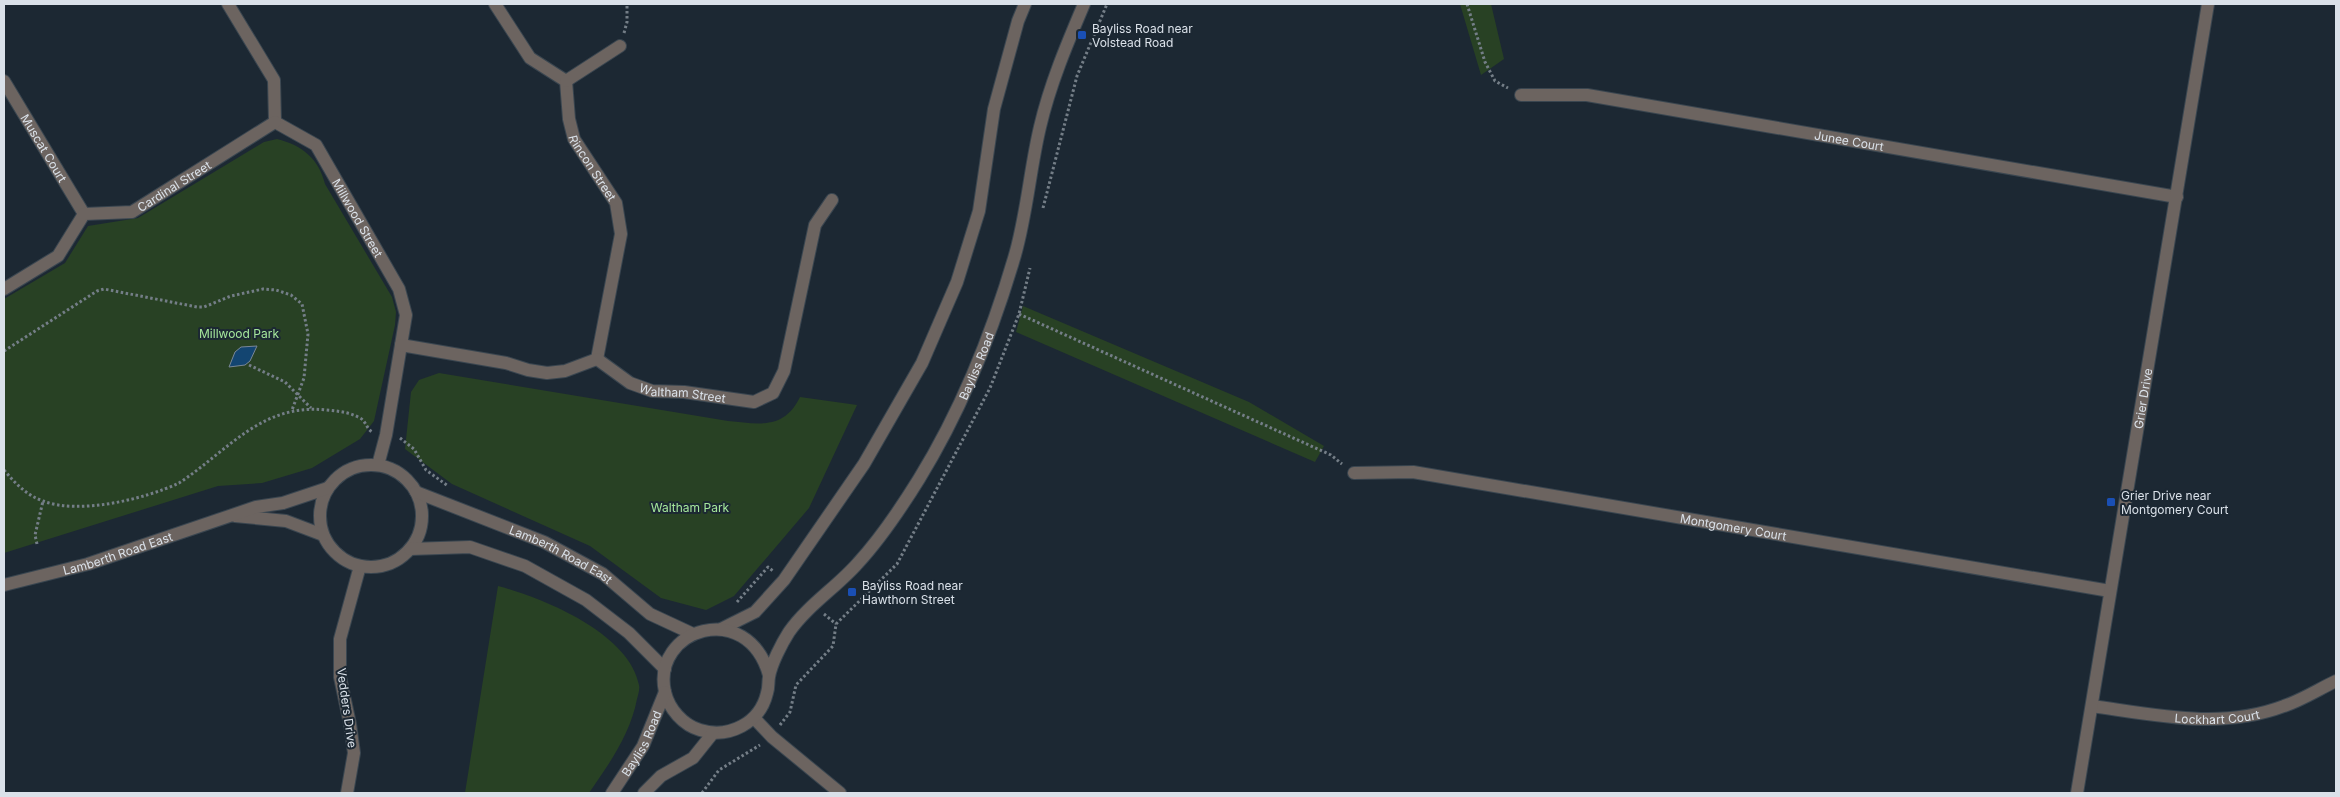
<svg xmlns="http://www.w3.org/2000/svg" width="2340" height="797" viewBox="0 0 2340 797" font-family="Inter,sans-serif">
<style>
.green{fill:#284124}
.building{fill:#134571;stroke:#7a8796}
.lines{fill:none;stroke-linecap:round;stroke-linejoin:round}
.minor-casing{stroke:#3a4650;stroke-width:14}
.tertiary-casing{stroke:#3a4650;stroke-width:14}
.path{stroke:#747e87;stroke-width:3;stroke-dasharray:2.5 2.5;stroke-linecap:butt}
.minor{stroke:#6c6460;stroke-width:12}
.tertiary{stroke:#6c6460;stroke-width:12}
.transit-dot{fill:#1a4fb4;stroke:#1c2833;stroke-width:2}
.labels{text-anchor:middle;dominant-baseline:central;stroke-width:4;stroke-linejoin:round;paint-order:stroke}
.poi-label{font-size:12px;fill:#dae1e9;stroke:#1c2833;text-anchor:start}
.street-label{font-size:12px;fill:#dae1e9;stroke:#1c2833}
.park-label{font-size:12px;fill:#a5e69b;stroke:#1c2833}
</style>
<rect width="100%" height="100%" fill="#1c2833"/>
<!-- green -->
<path class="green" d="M1460 4H1491L1504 59 1481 75Z
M277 139C302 145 319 159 325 184L392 297 396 312 395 325 374 421 360 439 312 468 262 483 218 486 4 553V299L65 263 88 226 138 218 264 142Z
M1023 306 1249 402 1324 446 1315 462 1016 332Z
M439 373 728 421C759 424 784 430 800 397L857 405 809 508 734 596 706 610 661 598 590 546 452 484 405 449 411 392 419 380Z
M498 586C543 598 629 633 639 685 640 689 638 695 637 699 630 735 609 764 589 793H465Z"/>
<!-- building -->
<path class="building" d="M257 346 250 361 245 365 229 367 235 352 241 347Z"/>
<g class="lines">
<defs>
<g id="minor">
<path d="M228 4 274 80 275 122"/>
<path id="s1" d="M495 4 530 58 566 81 569 119 574 139 616 203 621 234 597 359"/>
<path id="s2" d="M4 81 84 214"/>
<path d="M566 81 620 46"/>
<path id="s3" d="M1521 95H1587L2177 197"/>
<path id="s4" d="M275 122 316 145 399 289 406 315 386 435 378 465"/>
<path id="s5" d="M4 289 58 256 84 214 132 212 275 122"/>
<path id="s6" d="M401 345 506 363 528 370 547 373 565 371 597 359 630 383 652 391 684 392 754 402 773 393 784 371 815 225 832 200"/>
<path id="s7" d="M1354 473 1413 472 2110 591"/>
<path id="s8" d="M2092 706C2156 715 2221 730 2284 706 2302 700 2319 689 2336 681"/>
<path d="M754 718 772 737 840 793"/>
<path d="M347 793 354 753 350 724 340 677V639L360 566"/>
<path id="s9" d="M2077 793 2208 4"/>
</g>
<g id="tertiary">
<circle cx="371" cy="516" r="51"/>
<path id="s10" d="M416 492 544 542 603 574 650 614 693 634"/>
<path d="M235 516 286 521 323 535"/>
<path d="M410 549 470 547 525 566 586 600 629 633 665 669"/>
<path id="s11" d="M4 585 88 564 256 507 283 503 328 488"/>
<path d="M721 629 755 612 784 580 864 464 922 363 957 282 979 211 994 109 1018 21 1025 4"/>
<path id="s12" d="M769 675C747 598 651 629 665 692 669 709 683 725 700 730 729 739 760 723 767 693 769 687 768 682 769 677 771 664 782 643 789 632 808 605 837 587 858 563 881 538 901 508 919 479 962 409 992 334 1015 255 1027 213 1030 169 1040 127 1050 84 1067 44 1084 4"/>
<path id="s13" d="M612 793 643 746 665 692"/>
<path d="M644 793 661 776 693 758 713 733"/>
</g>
</defs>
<!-- minor casing -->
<use href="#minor" class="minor-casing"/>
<!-- tertiary casing -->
<use href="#tertiary" class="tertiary-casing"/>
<!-- path -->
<path class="path" d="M1467 4 1485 62 1495 81 1508 88
M624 33 627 22V4
M1043 208 1077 76 1107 4
M1019 314 1331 455 1342 464
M4 351 97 291 104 289 197 307H204L231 296 263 289 276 290 291 295 302 304 308 334 304 378 292 410
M249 365 285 382 311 408
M400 438 414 449 426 470 448 486
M4 470C15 483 26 495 43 501 79 515 145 499 179 483 228 451 261 403 326 410 338 411 349 412 360 418 366 421 366 428 372 432
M37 544 35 535 43 501
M737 602 768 567 773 571
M824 614 836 624
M780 725 790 712 796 685 833 646 836 624 897 564 990 388 1019 314 1030 268
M702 793 719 770 760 745"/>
<!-- minor -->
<use href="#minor" class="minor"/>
<!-- tertiary -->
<use href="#tertiary" class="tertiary"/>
</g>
<!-- markers -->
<g class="transit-dot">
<rect x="1077" y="30" width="10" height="10" rx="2.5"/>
<rect x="2106" y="497" width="10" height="10" rx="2.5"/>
<rect x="847" y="587" width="10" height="10" rx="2.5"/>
</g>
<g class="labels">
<!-- poi labels -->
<g class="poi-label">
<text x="1092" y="28">Bayliss Road near<tspan x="1092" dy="14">Volstead Road</tspan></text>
<text x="2121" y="495">Grier Drive near<tspan x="2121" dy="14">Montgomery Court</tspan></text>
<text x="862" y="585">Bayliss Road near<tspan x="862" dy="14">Hawthorn Street</tspan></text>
</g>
<!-- street labels -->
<g class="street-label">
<text stroke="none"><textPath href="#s3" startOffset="332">Junee Court</textPath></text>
<text stroke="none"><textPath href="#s2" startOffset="78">Muscat Court</textPath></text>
<text stroke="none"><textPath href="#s1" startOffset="200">Rincon Street</textPath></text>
<text stroke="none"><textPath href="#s5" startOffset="210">Cardinal Street</textPath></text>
<text stroke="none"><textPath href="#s4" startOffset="131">Millwood Street</textPath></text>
<text stroke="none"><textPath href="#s12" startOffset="702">Bayliss Road</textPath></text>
<text stroke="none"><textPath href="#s6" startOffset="296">Waltham Street</textPath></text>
<text stroke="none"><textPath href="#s9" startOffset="400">Grier Drive</textPath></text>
<text stroke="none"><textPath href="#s7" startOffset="384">Montgomery Court</textPath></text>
<text stroke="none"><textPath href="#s11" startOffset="118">Lamberth Road East</textPath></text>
<text stroke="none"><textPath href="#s10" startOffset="158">Lamberth Road East</textPath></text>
<text transform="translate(347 708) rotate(82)">Vedders Drive</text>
<text stroke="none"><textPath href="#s8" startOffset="126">Lockhart Court</textPath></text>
<text stroke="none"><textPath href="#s13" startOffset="58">Bayliss Road</textPath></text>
</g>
<!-- park labels -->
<g class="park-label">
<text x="239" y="333">Millwood Park</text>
<text x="690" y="507">Waltham Park</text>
</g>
</g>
<!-- border -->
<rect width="2340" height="797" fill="none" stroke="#dae1e9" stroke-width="10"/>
</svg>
